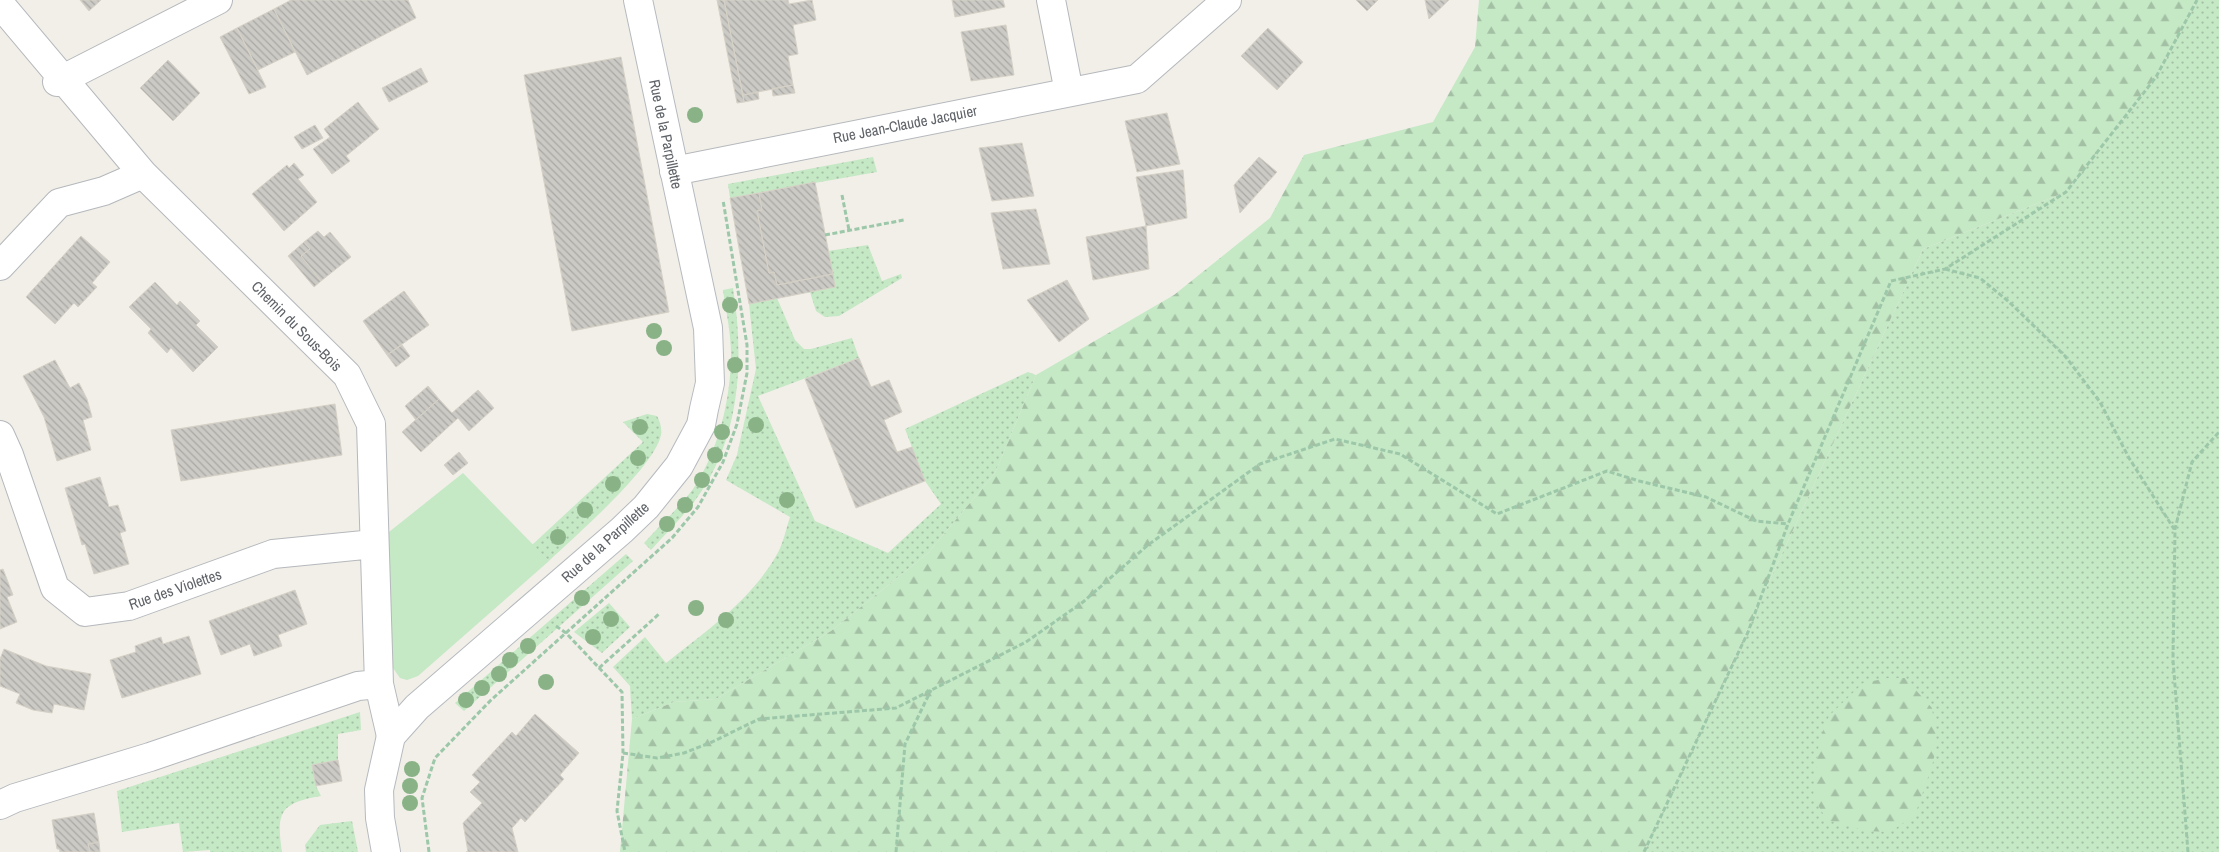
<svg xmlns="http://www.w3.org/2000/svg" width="2219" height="852" viewBox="0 0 2219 852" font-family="'Archivo Narrow',sans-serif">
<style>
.grass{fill:url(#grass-dots)}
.forest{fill:url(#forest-firs)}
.park{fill:#c5e8c5}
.building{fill:url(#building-back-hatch);stroke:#d6d1c6}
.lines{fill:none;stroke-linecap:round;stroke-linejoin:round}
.street-casing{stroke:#b5b8bc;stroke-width:30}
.secondary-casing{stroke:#b6babf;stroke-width:30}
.path{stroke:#9cc7a9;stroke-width:3;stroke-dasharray:5 2.5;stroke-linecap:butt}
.street{stroke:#fff;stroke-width:28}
.secondary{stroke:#fff;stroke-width:28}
.tree{fill:#89b387}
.labels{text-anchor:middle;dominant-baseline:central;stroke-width:4.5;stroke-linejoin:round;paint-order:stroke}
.street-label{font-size:15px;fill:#5f6368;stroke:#fff}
</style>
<defs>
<pattern id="grass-dots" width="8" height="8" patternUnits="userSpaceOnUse" patternTransform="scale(1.25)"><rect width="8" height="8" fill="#c5e8c5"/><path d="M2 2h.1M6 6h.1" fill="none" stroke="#a3c0a4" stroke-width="1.8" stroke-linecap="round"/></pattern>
<pattern id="forest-firs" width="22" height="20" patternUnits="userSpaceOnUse" patternTransform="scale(1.25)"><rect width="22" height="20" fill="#c5e8c5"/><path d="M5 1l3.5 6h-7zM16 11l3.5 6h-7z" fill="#a3c0a4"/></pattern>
<pattern id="building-back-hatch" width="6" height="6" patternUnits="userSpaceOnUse" patternTransform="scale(1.25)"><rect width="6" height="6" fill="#cccac5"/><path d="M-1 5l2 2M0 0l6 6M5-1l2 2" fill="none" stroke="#a9a8a4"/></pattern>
</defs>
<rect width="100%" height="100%" fill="#f1efe8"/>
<!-- grass -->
<path class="grass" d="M2197 0H2219V852H1644L1923 249 2066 192 2156 77Z
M873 157 877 172 730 198 728 184Z
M868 245 882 281 901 274 902 278 839 316 825 317 816 311 810 292 828 251Z
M733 288C744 356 741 432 701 492 687 513 668 531 651 550L644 543C660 525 679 508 693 489 718 452 731 399 731 354 731 333 726 311 723 290Z
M777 298 795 340 804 349H811L852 338 859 358 758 396 815 521 888 553 941 504 925 481 905 429 1028 372 1036 375 995 473 928 553 831 631 716 699 674 702 632 719 630 686 613 667 645 637 666 663C706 631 750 601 776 556 783 545 786 529 790 517L726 480 737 455 756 369 749 304Z
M647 414 657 416C660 422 662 427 661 435 654 468 575 536 549 561L532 545 643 442 623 422Z
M626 554 633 561 464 711 455 703Z
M609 603 630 627 602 653 574 632Z
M360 712 361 730 338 734V760L312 765 316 786 321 796C280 803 276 812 282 852H210V850L183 852 179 823 122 832 117 791Z
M352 821 358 852H306L305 845 320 825Z"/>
<!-- forest -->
<path class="forest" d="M1479 0H2197L2156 77 2066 192 1923 249 1644 852H620L632 719 674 702 716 699 831 631 928 553 995 473 1036 375 1174 295 1270 218 1304 155 1433 122 1475 47Z
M1888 678H1905L1932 708 1937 744 1932 766 1915 815 1890 832 1866 831 1827 820 1813 797 1819 741 1829 716 1863 683Z"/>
<!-- park -->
<path class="park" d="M463 473 549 561 418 676 407 680 400 678 393 668 390 658 387 546 389 532Z"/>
<!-- building -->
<path class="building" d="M80 0H101L89 11Z
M291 0H408L416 18 307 75 274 9Z
M717 0H724L744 102 737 103Z
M724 0H788L789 4 812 0 816 20 793 25 798 54 788 56 793 85 743 95Z
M952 0H1003L1005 7 955 17Z
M1356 0H1378L1367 11Z
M1425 0H1449L1429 19Z
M274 9 295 52 258 70 237 28Z
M1006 25 1014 75 971 81 961 32Z
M237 28 266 87 249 94 220 37Z
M1268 28 1303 62 1277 90 1241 56Z
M621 57 669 312 572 331 524 75Z
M168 60 200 93 173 121 140 88Z
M421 68 428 82 389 102 382 88Z
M793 85 795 93 773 96 772 89Z
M758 92 759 99 744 102 743 95Z
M358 102 379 129 346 156 350 161 332 174 313 149 330 137 324 129Z
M1167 113 1180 164 1137 172 1125 121Z
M315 125 323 138 302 149 294 137Z
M1022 143 1034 196 992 201 979 148Z
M1259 157 1277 172 1240 213 1234 185Z
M294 163 304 175 298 179 317 202 284 231 252 194 287 165 289 168Z
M1183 170 1187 218 1146 226 1136 177Z
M815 182 833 274 777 285 774 272 769 273 757 211 762 210 759 193Z
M759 193 762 210 757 211 769 273 774 272 777 285 833 274 835 287 749 304 730 198Z
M1036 209 1050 264 1003 269 991 213Z
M1146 226 1149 269 1093 280 1086 237Z
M318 231 324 237 330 232 351 257 321 281 301 256 310 249 304 242Z
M81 236 110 262 92 283 97 287 78 307 74 303 55 324 26 297Z
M304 242 310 249 301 256 321 281 314 287 288 256Z
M1067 280 1089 319 1059 342 1027 300Z
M155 282 177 305 180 301 200 321 196 325 218 347 193 372 171 348 167 353 148 333 151 329 129 307Z
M404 291 429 325 387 355 363 321Z
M402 345 410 356 396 367 387 355Z
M859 358 871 387 889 380 902 412 884 420 897 452 912 447 925 481 856 508 805 379Z
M55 360 70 388 79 383 87 399 92 417 83 420 91 450 57 461 44 417 23 376Z
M428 386 439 399 416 420 405 406Z
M478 390 494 408 469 431 458 418 421 452 402 432 439 399 452 413Z
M335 404 342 455 181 481 171 430Z
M459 452 468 463 453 475 444 465Z
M100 477 109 507 118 505 126 531 120 533 129 564 94 574 85 544 82 545 65 488Z
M3 569 13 595 7 597 17 622 0 629V570Z
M295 590 307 624 278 635 282 646 254 656 250 644 221 655 209 621Z
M189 636 201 674 122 698 110 660 136 652 135 646 161 637 163 644Z
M4 649 46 666 91 674 84 710 54 704 52 713 33 710 16 703 20 694 0 686V659Z
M535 714 579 753 560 775 564 779 525 822 521 818 512 828 518 852H466H468L463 823 482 803 470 792 480 782 472 775 512 732 516 736Z
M338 760 342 781 316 786 312 765Z
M94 813 99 842 88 844 90 852H60L59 849H57L52 820Z
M99 842 100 852H90L88 844Z"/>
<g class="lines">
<defs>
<path id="street" d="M1051 0 1069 92
M0 4 143 174 347 375 371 424 379 684 391 736
M57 82 218 0
M674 171 1137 79 1227 0
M0 266 59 203 104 191 143 174
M0 435 9 455 55 588 85 612 129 606 273 554 374 544
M0 805 15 798 150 757 358 686 379 684"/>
<path id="secondary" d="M386 852 380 818 379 790 391 736 417 707 622 530 646 507 679 466 701 425 704 409 710 383 708 328 638 0"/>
</defs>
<!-- street casing -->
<use href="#street" class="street-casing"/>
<!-- secondary casing -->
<use href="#secondary" class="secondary-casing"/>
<!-- path -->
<path class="path" d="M842 195 849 230
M825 235 904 220
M1945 269 1980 278 2008 301 2065 356 2100 402 2129 458 2174 529
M556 626 566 633 622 692 623 753 617 811 625 852
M599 668 659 614
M623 753 657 758 684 753 712 742 759 719 896 708 1026 642 1083 602 1148 545 1260 464 1335 439 1400 454 1497 514 1607 471 1639 481 1706 497 1756 521 1788 524
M429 852 422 798 435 758 491 700 672 538 698 507 723 462 737 424 747 373V345L723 200
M896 852 905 744 931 690
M1644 852 1748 632 1788 524 1891 281 1945 269 2066 192 2156 77 2197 0
M2188 852 2173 660 2175 529 2192 462 2219 432"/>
<!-- street -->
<use href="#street" class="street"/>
<!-- secondary -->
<use href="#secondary" class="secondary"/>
</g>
<!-- trees -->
<g class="tree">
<circle cx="695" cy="115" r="8"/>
<circle cx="730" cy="305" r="8"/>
<circle cx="654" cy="331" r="8"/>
<circle cx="664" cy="348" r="8"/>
<circle cx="735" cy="365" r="8"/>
<circle cx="756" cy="425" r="8"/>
<circle cx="640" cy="427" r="8"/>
<circle cx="722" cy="432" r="8"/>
<circle cx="715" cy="455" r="8"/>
<circle cx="638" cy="458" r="8"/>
<circle cx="702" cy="480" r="8"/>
<circle cx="613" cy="484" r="8"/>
<circle cx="787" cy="500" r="8"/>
<circle cx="685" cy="505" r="8"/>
<circle cx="585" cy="510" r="8"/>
<circle cx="667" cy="524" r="8"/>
<circle cx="558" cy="537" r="8"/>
<circle cx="582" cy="598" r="8"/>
<circle cx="696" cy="608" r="8"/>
<circle cx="611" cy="619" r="8"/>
<circle cx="726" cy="620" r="8"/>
<circle cx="593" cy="637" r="8"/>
<circle cx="528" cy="646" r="8"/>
<circle cx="510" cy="660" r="8"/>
<circle cx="499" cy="674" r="8"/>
<circle cx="546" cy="682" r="8"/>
<circle cx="482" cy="688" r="8"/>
<circle cx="466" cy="700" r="8"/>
<circle cx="412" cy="769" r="8"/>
<circle cx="410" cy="786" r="8"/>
<circle cx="410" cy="803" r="8"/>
</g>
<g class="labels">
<!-- street labels -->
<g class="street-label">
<text transform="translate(905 124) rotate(-11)">Rue Jean-Claude Jacquier</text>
<text transform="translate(666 134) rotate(78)">Rue de la Parpillette</text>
<text transform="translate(297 326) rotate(45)">Chemin du Sous-Bois</text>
<text transform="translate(605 542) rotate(-42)">Rue de la Parpillette</text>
<text transform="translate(175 589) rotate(-19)">Rue des Violettes</text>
</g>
</g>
</svg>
